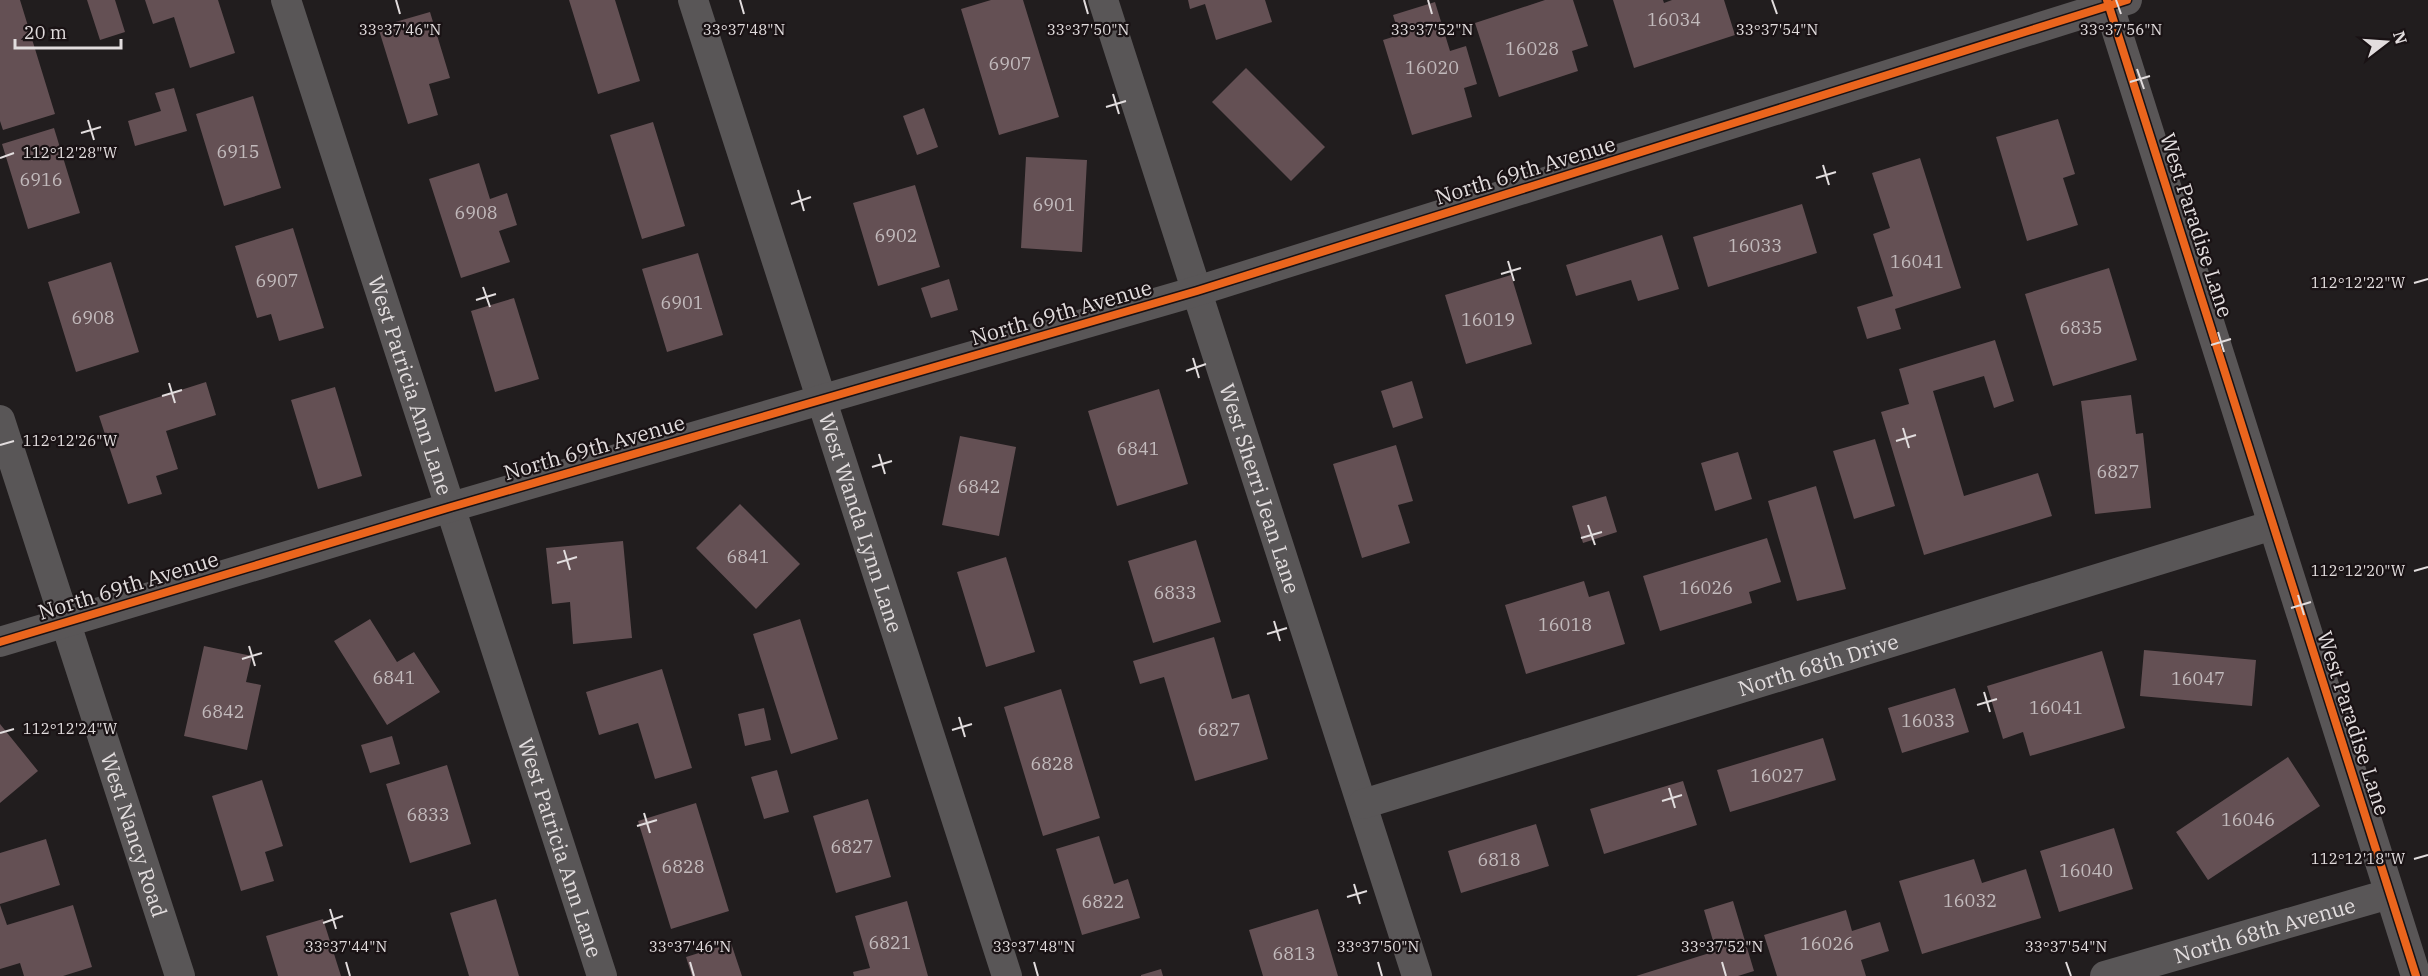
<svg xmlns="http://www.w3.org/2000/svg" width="2428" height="976" viewBox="0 0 2428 976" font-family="'IBM Plex Serif',serif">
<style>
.building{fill:#645054}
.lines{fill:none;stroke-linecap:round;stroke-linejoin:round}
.street{stroke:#595657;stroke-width:30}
.cycleway-casing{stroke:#191214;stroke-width:11}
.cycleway{stroke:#eb651d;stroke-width:8}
.ticks{fill:none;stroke:#e2ddde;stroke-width:2}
.labels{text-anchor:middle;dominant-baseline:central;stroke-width:4.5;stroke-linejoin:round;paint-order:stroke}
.number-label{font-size:18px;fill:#c2babc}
.street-label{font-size:21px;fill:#e2ddde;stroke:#191214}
.ticks-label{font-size:15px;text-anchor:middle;fill:#e2ddde;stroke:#191214;stroke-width:4.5;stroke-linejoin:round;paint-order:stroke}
</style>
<rect width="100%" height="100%" fill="#211d1e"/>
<!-- building -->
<path class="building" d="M0 0H20L55 114 3 130 0 121Z
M87 0H115L125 32 100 40Z
M145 0H218L235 53 190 68 174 17 153 24Z
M569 0H615L640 81 598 94Z
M991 0H1023L1059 117 999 135 961 9Z
M1188 0H1265L1272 22 1216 40 1205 4 1190 9Z
M1545 0H1573L1588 46 1572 51 1578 71 1499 97 1475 23Z
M1613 0H1663L1664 3 1672 0H1724L1735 35 1634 68Z
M1435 2 1450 51 1466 46 1477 84 1464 88 1472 117 1412 135 1383 40 1399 35 1393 15Z
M430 12 450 78 429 84 438 115 408 124 378 27Z
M1246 68 1325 147 1291 181 1212 102Z
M174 88 187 131 135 146 128 121 161 111 155 93Z
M253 96 281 188 224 206 196 114Z
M924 108 938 147 917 155 903 116Z
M2058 119 2075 174 2063 178 2078 225 2027 241 1996 137Z
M653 122 685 226 642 239 610 135Z
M54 128 80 213 28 229 2 144Z
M1026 157 1087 160 1082 252 1021 248Z
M1920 158 1961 288 1895 309 1901 329 1867 339 1857 307 1893 296 1873 234 1890 228 1872 173Z
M479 163 490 199 507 193 517 225 499 231 510 262 461 278 429 179Z
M915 185 940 267 878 286 853 203Z
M1802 204 1817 253 1708 287 1693 237Z
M293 228 324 328 279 341 271 314 257 318 235 246Z
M1662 235 1679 289 1638 301 1631 280 1576 296 1566 265Z
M698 253 723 335 667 352 642 269Z
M111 262 139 352 76 372 48 282Z
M2109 268 2137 360 2053 386 2025 294Z
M1511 275 1532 344 1466 364 1445 295Z
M949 279 958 310 931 318 921 288Z
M514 298 539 379 495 392 471 311Z
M1995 340 2014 401 1994 408 1984 376 1933 391 1964 496 2038 473 2052 516 1924 555 1881 412 1909 404 1899 369Z
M1412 381 1423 418 1393 428 1381 391Z
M206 382 216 415 166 431 178 469 156 476 162 494 128 504 99 416Z
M335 387 362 476 318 489 291 400Z
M1159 389 1188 484 1117 506 1088 411Z
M2131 395 2136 434 2143 433 2151 508 2095 514 2081 401Z
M960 436 1016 447 999 536 942 525Z
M1875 439 1895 506 1854 519 1833 451Z
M1396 445 1413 501 1398 505 1410 543 1362 558 1333 464Z
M1738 452 1752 499 1715 511 1701 463Z
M1816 486 1846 589 1797 601 1768 501Z
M1606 496 1617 532 1583 543 1572 506Z
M740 504 800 564 756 609 696 548Z
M1767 538 1781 582 1749 592 1752 603 1660 631 1643 576Z
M1196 540 1221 622 1153 643 1128 561Z
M623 541 632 638 573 644 570 602 552 604 546 548Z
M1006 557 1035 652 986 667 957 572Z
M1584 581 1589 597 1609 591 1625 644 1526 674 1505 605Z
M370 619 397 662 414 652 440 692 387 725 334 641Z
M800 619 838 739 791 754 753 634Z
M1214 637 1232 699 1249 694 1268 759 1195 781 1164 677 1140 684 1133 661Z
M204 646 252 656 246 682 261 685 247 750 184 736Z
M2144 650 2256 660 2252 706 2140 696Z
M2102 651 2125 728 2030 756 2023 732 2003 739 1987 686Z
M662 669 692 768 655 779 638 723 599 735 586 692Z
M1955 688 1969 732 1902 753 1888 708Z
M1061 689 1100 818 1043 836 1004 707Z
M764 708 771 740 745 746 738 714Z
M0 724 38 771 0 803Z
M392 736 400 764 370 773 361 745Z
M1823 738 1836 780 1730 812 1717 770Z
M2288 757 2320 806 2208 880 2176 832Z
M447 765 471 844 410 863 386 784Z
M777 770 789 812 764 819 751 777Z
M262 780 283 846 265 852 274 881 241 891 212 796Z
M1683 781 1697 825 1604 854 1590 809Z
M868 799 891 877 836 893 813 816Z
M696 803 729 911 671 929 638 821Z
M1536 824 1549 866 1461 893 1448 851Z
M2114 828 2133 889 2059 912 2040 851Z
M1099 836 1114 884 1128 879 1140 918 1082 935 1056 849Z
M46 839 60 885 0 904V853Z
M1974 859 1982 883 2026 869 2041 918 1922 954 1899 881Z
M496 899 519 976H469L450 913Z
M907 901 928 976H854L853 972 870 968 855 916Z
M1733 901 1754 971 1738 976H1636L1716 951 1704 910Z
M0 905 7 925 73 905 92 967 63 976H24L20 963 0 969Z
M1318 909 1338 976H1263L1249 930Z
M1846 910 1852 931 1880 922 1889 951 1861 960 1866 976H1777L1764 935Z
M323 919 341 976H278L266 936Z
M731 943 742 976H692L686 957Z
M1161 969 1163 976H1141V975Z"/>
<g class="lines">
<!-- street -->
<g class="street">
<path id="s1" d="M286 0 602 976"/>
<path id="s2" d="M693 0 1007 976"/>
<path id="s3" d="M1103 0 1417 976"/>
<path d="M2107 0 2416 976"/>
<path id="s4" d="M0 420 180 976"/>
<path d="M0 642 451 507 1197 291 2127 0"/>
<path id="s5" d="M1363 804 2273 525"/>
<path id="s6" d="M2105 976 2389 894"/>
</g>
<defs>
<path id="cycleway" d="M2107 0 2416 976
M0 642 451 507 1197 291 2127 0"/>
</defs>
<!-- cycleway casing -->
<use href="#cycleway" class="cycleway-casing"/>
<!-- cycleway -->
<use href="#cycleway" class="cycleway"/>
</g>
<!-- ticks -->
<path class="ticks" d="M396 0 400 14M740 0 744 14M1084 0 1088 14M1428 0 1432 14M1772 0 1777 14M2116 0 2121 14M2137 69 2144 89M2130 82 2150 76M1113 94 1119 114M1106 107 1126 101M88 120 94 140M81 133 101 127M0 158 14 153M1823 165 1829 185M1816 178 1836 172M798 190 804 211M791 204 811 197M1508 261 1514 281M1501 274 1521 268M2414 283 2428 279M483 287 490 307M476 300 496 294M2218 332 2224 352M2211 345 2231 339M1193 358 1199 378M1186 371 1206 364M169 383 175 403M162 396 182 390M1903 428 1909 448M1896 441 1916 435M0 445 14 441M879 454 885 474M872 467 892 461M1588 525 1595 545M1581 538 1602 532M564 550 570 570M557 563 577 557M2414 571 2428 567M2298 595 2304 615M2291 608 2311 602M1274 621 1280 641M1267 634 1287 628M249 646 255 666M242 659 262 653M1984 692 1990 712M1977 705 1997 699M959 717 965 737M952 730 972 724M0 733 14 729M1669 788 1675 808M1662 801 1682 795M644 813 650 833M637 826 657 820M2414 859 2428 855M1354 884 1360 904M1347 897 1367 891M330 909 336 929M323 923 343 916M346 962 350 976M690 962 694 976M1034 962 1038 976M1378 962 1382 976M1722 962 1726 976M2066 962 2071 976"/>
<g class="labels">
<!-- number labels -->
<g class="number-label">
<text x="1674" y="19">16034</text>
<text x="1532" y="48">16028</text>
<text x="1010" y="63">6907</text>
<text x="1432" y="67">16020</text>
<text x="238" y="151">6915</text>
<text x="41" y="179">6916</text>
<text x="1054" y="204">6901</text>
<text x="476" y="212">6908</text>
<text x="896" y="235">6902</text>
<text x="1755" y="245">16033</text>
<text x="1917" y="261">16041</text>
<text x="277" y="280">6907</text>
<text x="682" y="302">6901</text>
<text x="93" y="317">6908</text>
<text x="1488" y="319">16019</text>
<text x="2081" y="327">6835</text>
<text x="1138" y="448">6841</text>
<text x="2118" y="471">6827</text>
<text x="979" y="486">6842</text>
<text x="748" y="556">6841</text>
<text x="1706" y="587">16026</text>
<text x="1175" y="592">6833</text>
<text x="1565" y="624">16018</text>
<text x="394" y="677">6841</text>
<text x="2198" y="678">16047</text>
<text x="2056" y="707">16041</text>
<text x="223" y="711">6842</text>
<text x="1928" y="720">16033</text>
<text x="1219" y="729">6827</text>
<text x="1052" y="763">6828</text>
<text x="1777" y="775">16027</text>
<text x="428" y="814">6833</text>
<text x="2248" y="819">16046</text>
<text x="852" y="846">6827</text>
<text x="1499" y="859">6818</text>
<text x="683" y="866">6828</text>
<text x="2086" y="870">16040</text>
<text x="1970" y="900">16032</text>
<text x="1103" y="901">6822</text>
<text x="890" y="942">6821</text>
<text x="1827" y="943">16026</text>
<text x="1294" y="953">6813</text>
</g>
<!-- street labels -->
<g class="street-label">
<text transform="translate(1525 170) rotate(-17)">North 69th Avenue</text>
<text transform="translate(2197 225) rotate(72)">West Paradise Lane</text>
<text transform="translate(1061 312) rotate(-16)">North 69th Avenue</text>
<text stroke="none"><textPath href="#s1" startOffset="405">West Patricia Ann Lane</textPath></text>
<text transform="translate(594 447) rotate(-16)">North 69th Avenue</text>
<text stroke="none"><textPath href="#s3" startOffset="513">West Sherri Jean Lane</textPath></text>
<text stroke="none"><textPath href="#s2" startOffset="549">West Wanda Lynn Lane</textPath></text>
<text transform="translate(128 585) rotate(-17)">North 69th Avenue</text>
<text stroke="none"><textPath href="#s5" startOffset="476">North 68th Drive</textPath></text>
<text transform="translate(2354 723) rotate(72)">West Paradise Lane</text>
<text stroke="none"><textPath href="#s4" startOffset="436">West Nancy Road</textPath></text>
<text stroke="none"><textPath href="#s1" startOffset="891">West Patricia Ann Lane</textPath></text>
<text stroke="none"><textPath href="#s6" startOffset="166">North 68th Avenue</textPath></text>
</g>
</g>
<g class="ticks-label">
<text x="400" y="35">33°37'46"N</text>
<text x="744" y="35">33°37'48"N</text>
<text x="1088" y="35">33°37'50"N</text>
<text x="1432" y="35">33°37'52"N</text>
<text x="1777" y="35">33°37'54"N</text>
<text x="2121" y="35">33°37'56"N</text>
<text x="70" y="158">112°12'28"W</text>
<text x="2358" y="288">112°12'22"W</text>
<text x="70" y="446">112°12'26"W</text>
<text x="2358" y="576">112°12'20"W</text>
<text x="70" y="734">112°12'24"W</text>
<text x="2358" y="864">112°12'18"W</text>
<text x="346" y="952">33°37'44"N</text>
<text x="690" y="952">33°37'46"N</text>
<text x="1034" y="952">33°37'48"N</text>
<text x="1378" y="952">33°37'50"N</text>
<text x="1722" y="952">33°37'52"N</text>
<text x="2066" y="952">33°37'54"N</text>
</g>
<!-- north arrow -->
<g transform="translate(2386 42) rotate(73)" stroke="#191214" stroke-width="4.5" paint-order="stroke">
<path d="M0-4.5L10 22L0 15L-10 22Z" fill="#e2ddde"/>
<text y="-9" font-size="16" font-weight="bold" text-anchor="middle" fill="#e2ddde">N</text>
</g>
<!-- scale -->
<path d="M15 39v9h106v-9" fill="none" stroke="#e2ddde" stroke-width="3"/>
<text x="24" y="39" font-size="18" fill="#e2ddde" stroke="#191214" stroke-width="4.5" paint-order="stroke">20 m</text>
</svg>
